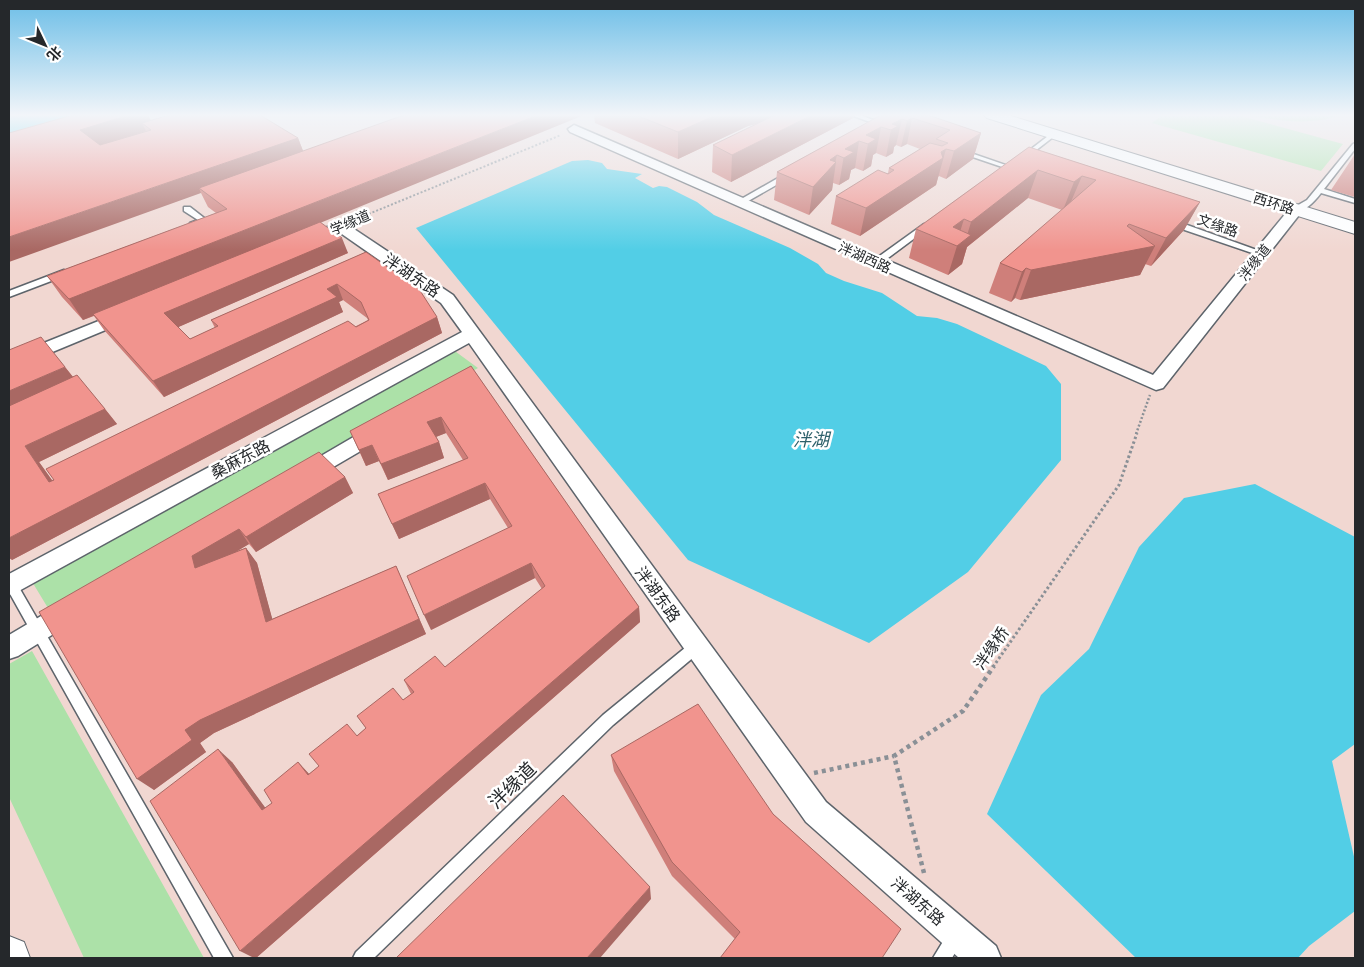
<svg xmlns="http://www.w3.org/2000/svg" width="1364" height="967" viewBox="0 0 1364 967" font-family="'Noto Sans','Noto Sans SC',sans-serif">
<style>
.education{fill:#f1d7d1}
.green{fill:#ace1a8}
.water{fill:#52cee6}
.lines{fill:none;stroke-linecap:round;stroke-linejoin:round}
.service-casing{stroke:#5d646b;stroke-width:3}
.minor-casing{stroke:#5d646b;stroke-width:3}
.tertiary-casing{stroke:#5d646b;stroke-width:2}
.path-far3{stroke:#8a9096;stroke-width:2;stroke-dasharray:2 2;stroke-linecap:butt}
.path-far2{stroke:#8a9096;stroke-width:2.5;stroke-dasharray:2 2;stroke-linecap:butt}
.path-far1{stroke:#8a9096;stroke-width:3;stroke-dasharray:2.5 2.5;stroke-linecap:butt}
.path{stroke:#8a9096;stroke-width:4.5;stroke-dasharray:4 4;stroke-linecap:butt}
.service{fill:#fff;fill-rule:evenodd}
.minor{fill:#fff;fill-rule:evenodd}
.tertiary{fill:#fff;fill-rule:evenodd}
.wall{fill:#cf7f7a}
.shaded-wall{fill:#a96863}
.building{fill:#f1948e;stroke:#a96863}
.labels{text-anchor:middle;dominant-baseline:central;stroke-width:5;stroke-linejoin:round;paint-order:stroke}
.far-street-label{font-size:14px;fill:#25282b;stroke:#fff}
.street-label{font-size:16px;fill:#25282b;stroke:#fff}
.water-label{font-size:18px;font-style:italic;fill:#2d606a;stroke:#fff}
.near-street-label{font-size:19px;fill:#25282b;stroke:#fff}
</style>
<rect width="100%" height="100%" fill="#e1e9f2"/>
<!-- education -->
<path class="education" d="M9 115H1355V958H9Z"/>
<!-- green -->
<path class="green" d="M1162 115H1237L1343 144 1321 171 1152 123Z
M1252 115H1340C1315 125 1278 122 1252 115Z
M452 349 478 368 51 613 31 580Z
M32 651 204 958H84L9 797V664Z"/>
<!-- water -->
<path class="water" d="M9 115H102L9 142Z
M588 160 602 163 607 169 642 174 635 178 653 188 659 186 667 187 697 202 714 215 790 248 818 264 826 273 844 281 882 293 917 316 937 318 957 324 1046 366 1061 384V460L968 572 869 643 688 560 416 228 572 161Z
M1255 484 1355 537V744L1332 761 1355 861V911L1309 946 1298 958H1136L987 814 1041 695 1089 649 1139 547 1184 498Z"/>
<g class="lines">
<defs>
<path id="service" d="M851 115H860L886 125 881 126Z
M1052 133 1057 134 1026 158H1022V156Z
M1355 143V149L1324 189 1355 199V203L1321 193C1314 202 1305 212 1293 212V208L1307 200 1353 144Z
M958 150H962L1020 170 1014 171 958 152Z
M785 174 792 176 743 204 736 202Z
M184 207H190L208 221 196 227H190V223L198 220 184 211Z
M1170 221H1176L1265 253 1258 255 1170 225Z
M924 224 931 226 880 264H874V260Z
M64 270 68 273 67 275 9 297V291Z
M9 576 13 577 233 958H214L9 592Z
M696 641 701 643 703 647 701 651 613 725 374 958H353L356 952 603 715 691 643Z
M956 927 962 930 965 936 952 958H933L950 930Z"/>
<path id="minor" d="M574 125 1153 375 1291 207H1301L1303 210 1163 388 1156 390 570 132 568 129Z
M340 222 345 223 453 295 826 802 996 946 1001 958H959L806 822 469 343 17 592 9 595V574L462 332 441 303 339 232 305 246 300 244 297 241 300 238Z
M126 310 132 311 134 315 132 319 9 370V357Z
M381 423 388 425 391 430 388 435 311 480 304 483 297 480 293 475 297 470 374 425Z
M72 600 81 603 84 610 81 617 18 656 9 659V635L63 603Z"/>
<path id="tertiary" d="M984 115H1008L1355 222V234L987 118Z
M9 936 24 942 30 958H9Z"/>
</defs>
<!-- service casing -->
<use href="#service" class="service-casing"/>
<!-- minor casing -->
<use href="#minor" class="minor-casing"/>
<!-- tertiary casing -->
<use href="#tertiary" class="tertiary-casing"/>
<!-- path-far3 -->
<path class="path-far3" d="M354 220 561 135"/>
<!-- path-far2 -->
<path class="path-far2" d="M1136 434 1150 395"/>
<!-- path-far1 -->
<path class="path-far1" d="M993 667 1119 485 1137 433"/>
<!-- path -->
<path class="path" d="M814 773 894 756
M924 873 894 756 963 711 994 666"/>
<!-- service -->
<use href="#service" class="service"/>
<!-- minor -->
<use href="#minor" class="minor"/>
<!-- tertiary -->
<use href="#tertiary" class="tertiary"/>
</g>
<!-- wall -->
<path class="wall" d="M594 115H854L853 118 731 182 712 172 713 145 757 124 748 126 678 159 595 123Z
M881 115H928L981 133 973 159 946 179 939 176 938 177 936 185 860 236 831 224 836 196 888 173 889 168 920 149 907 144 901 147 896 145 894 147 893 153 886 157 876 153 873 155 871 166 863 171 855 168 851 170 849 179 839 185 833 183 832 190 809 215 774 200 777 172Z
M151 120 298 138 303 151 321 223 348 253 178 327 190 339 215 328 211 320 366 252 437 317 442 333 12 560 65 367 73 377 105 409 117 424 39 462 52 480 368 320 367 318 343 300 339 302 343 312 164 397 104 330 94 316 83 320 62 297 47 276 216 213 208 207 201 193 9 133Z
M1029 147 1200 202 1184 230 1151 266 1145 264 1140 275 1020 300 1015 298 1011 302 989 293 1000 263 1062 210 1028 198 967 247 962 264 948 275 909 258 916 229Z
M1355 154V197L1331 190Z
M471 366 639 607 640 622 256 958 232 762 265 808 272 803 298 762 309 774 366 728 357 716 403 700 411 694 404 680 445 667 542 589 535 578 431 630 508 528 490 499 399 539 378 494 463 460 446 433 436 437 439 442 444 458 388 480 379 461 366 466 350 431Z
M345 477 353 493 256 552 249 544 237 551 246 548 257 563 272 619 396 566 426 634 214 733 200 743 206 752 154 790 39 612Z
M611 755 773 814 901 929 735 939 672 876 614 771Z"/>
<!-- shaded-wall -->
<path class="shaded-wall" d="M129 115H148L155 128 142 123 146 131 91 148 80 130Z
M538 115H584L83 320 69 299Z
M716 115H793L748 126 678 159V132Z
M812 115H854L853 118 731 182 732 155Z
M912 118 907 144 901 147 907 121Z
M902 119 896 145 894 147 893 153 886 157 892 124Z
M881 127 876 153 873 155 871 166 863 171 868 144 866 135Z
M981 133 973 159 946 179 954 151Z
M298 138 305 156 199 188 201 193 9 262V237Z
M859 141 855 168 851 170 849 179 839 185 845 149Z
M946 149 936 185 860 236 866 208Z
M837 155 835 163 836 162 832 190 809 215 813 187 830 160Z
M1038 170 1028 198 967 247 962 264 948 275 957 246 966 239 971 222Z
M1082 176 1070 204 1063 210 1074 182Z
M1200 202 1184 230 1151 266 1166 238Z
M964 219 956 245 953 227Z
M1129 224 1115 253 1155 246 1140 275 1020 300 1031 270 1127 226Z
M342 238 348 253 174 329 164 313Z
M1026 268 1015 298 1011 302 1022 272Z
M337 284 343 300 339 302 343 312 164 397 153 381 327 289Z
M437 317 442 333 12 560 9 558V538Z
M65 367 77 382 9 413V391Z
M105 409 117 424 39 462 64 497 49 482 25 446Z
M441 417 446 433 433 438 427 422Z
M439 442 444 458 388 480 381 464Z
M372 445 379 461 366 466 359 450Z
M345 477 353 493 256 552 246 537Z
M485 483 490 499 399 539 392 524Z
M239 529 249 544 204 571 195 568 192 556Z
M246 548 257 563 277 636 266 622Z
M531 563 535 578 431 630 424 615Z
M396 566 426 634 214 733 200 743 206 752 154 790 137 779 185 730Z
M639 607 640 622 256 958H254L240 951Z
M218 749 232 762 275 821 262 810Z
M298 762 310 775H308Z
M650 887 651 899 600 958H587Z"/>
<!-- building -->
<path class="building" d="M73 115H129L80 130 100 145 151 130 142 123 169 115H260L298 138 9 237V133Z
M404 115H538L69 299 47 276 227 209 199 188Z
M636 115H716L678 132Z
M775 115H812L732 155 713 145Z
M881 115H928L981 133 954 151 946 149 941 152 943 158 866 208 836 196 878 170 888 174 894 170 889 168 930 143 942 146 948 143 936 139 950 130 912 118 907 121 902 119 892 124 898 126 891 130 881 127 866 135 876 139 868 144 859 141 845 149 854 152 844 158 837 155 830 160 836 162 813 187 777 172Z
M1029 147 1200 202 1166 238 1129 224 1127 226 1155 246 1031 270 1026 268 1022 272 1000 263 1096 180 1082 176 1074 182 1038 170 971 222 964 219 953 227 971 235 957 246 916 229Z
M320 222 342 238 164 313 190 339 218 326 211 320 366 252 419 289 437 317 9 538V406L77 375 105 409 25 446 49 482 54 480 46 469 348 321 356 327 369 320 361 302 337 284 327 289 337 297 153 381 93 314Z
M41 337 65 367 9 391V350Z
M471 366 639 607 240 951 150 801 218 749 262 810 272 803 264 790 298 762 308 775 319 766 309 754 347 724 357 736 366 728 357 716 393 688 403 700 414 692 404 680 435 656 445 667 545 586 531 563 424 615 407 576 512 526 485 483 392 524 378 494 468 458 441 417 427 422 439 442 381 464 372 445 359 450 350 431Z
M319 452 345 477 246 537 239 529 192 556 195 568 246 548 266 622 396 566 419 619 200 720 185 730 192 740 137 779 39 612Z
M698 704 773 814 901 929 882 958H720L740 932 672 862 611 755Z
M563 795 650 887 587 958H396Z"/>
<!-- sky -->
<linearGradient id="sky" x2="0" y2="1"><stop stop-color="#6cbee7"/><stop offset="0.46" stop-color="#f2f5f9"/><stop offset="1" stop-color="#f2f5f9" stop-opacity="0"/></linearGradient>
<rect width="1364" height="250" fill="url(#sky)"/>
<g class="labels">
<!-- far-street labels -->
<g class="far-street-label">
<text transform="translate(1274 203) rotate(17)">西环路</text>
<text transform="translate(350 222) rotate(-23)">学缘道</text>
<text transform="translate(1218 225) rotate(19)">文缘路</text>
<text transform="translate(865 257) rotate(24)">泮湖西路</text>
<text transform="translate(1254 262) rotate(-51)">泮缘道</text>
</g>
<!-- street labels -->
<g class="street-label">
<text transform="translate(412 275) rotate(34)">泮湖东路</text>
<text transform="translate(240 459) rotate(-28)">桑麻东路</text>
<text transform="translate(658 594) rotate(54)">泮湖东路</text>
<text transform="translate(991 648) rotate(-55)">泮缘桥</text>
<text transform="translate(918 901) rotate(41)">泮湖东路</text>
</g>
<!-- water labels -->
<g class="water-label">
<text x="811" y="439">泮湖</text>
</g>
<!-- near-street labels -->
<g class="near-street-label">
<text transform="translate(512 785) rotate(-44)">泮缘道</text>
</g>
</g>
<!-- border -->
<rect width="1364" height="967" fill="none" stroke="#25282b" stroke-width="20"/>
<!-- north arrow -->
<g transform="translate(45 45) rotate(133)" stroke="#ffffff" stroke-width="4" paint-order="stroke">
<path d="M0-4L9 19L0 12L-9 19Z" fill="#25282b"/>
<text y="-8" font-size="14" font-weight="bold" text-anchor="middle" fill="#25282b">北</text>
</g>
</svg>
